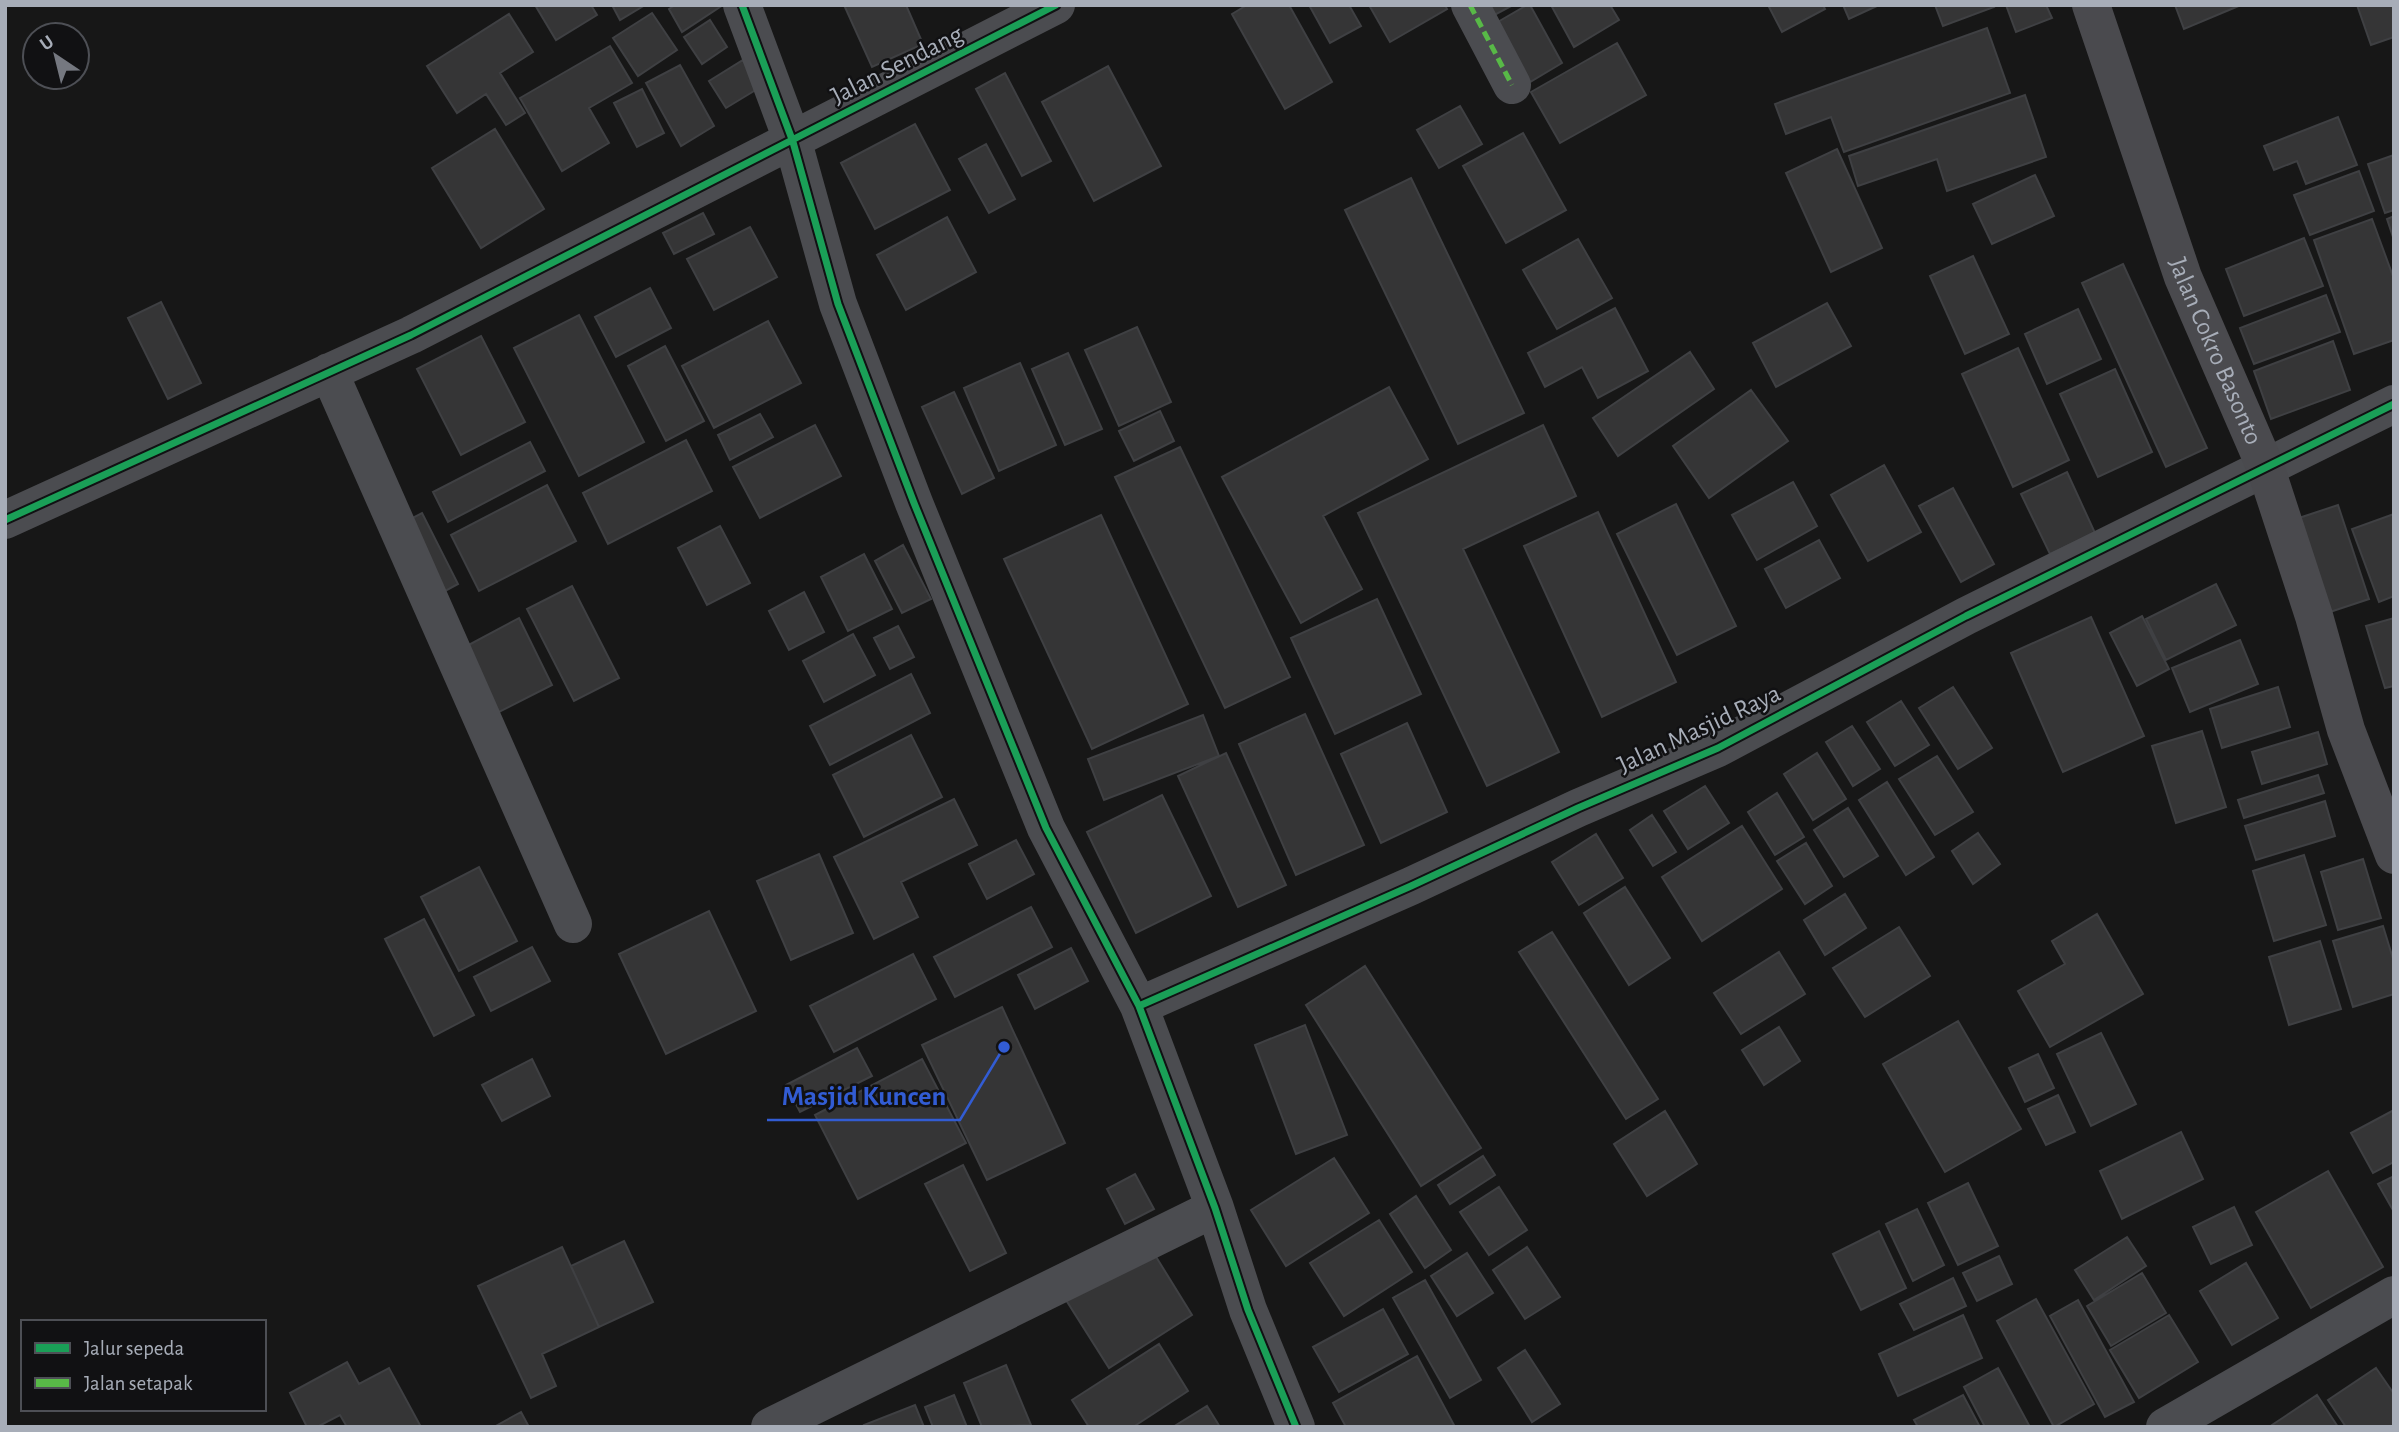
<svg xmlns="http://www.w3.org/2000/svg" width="2399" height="1432" viewBox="0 0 2399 1432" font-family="'Alegreya Sans',sans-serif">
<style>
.building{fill:#353536;stroke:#3f4043;stroke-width:2}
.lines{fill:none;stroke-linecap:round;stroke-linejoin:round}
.street{stroke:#4b4c50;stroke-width:38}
.secondary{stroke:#4a4a4e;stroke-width:38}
.quiet{stroke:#58b947;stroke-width:5;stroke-dasharray:10 5;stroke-linecap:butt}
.cycleway-casing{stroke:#111113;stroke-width:11}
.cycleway{stroke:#1a9f57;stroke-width:7}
.labels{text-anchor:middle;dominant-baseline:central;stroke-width:5;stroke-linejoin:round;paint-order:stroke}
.street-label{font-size:26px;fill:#a7adb8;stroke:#111113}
.leader{fill:none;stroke:#325cd3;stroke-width:2.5}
.callout-dot{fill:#325cd3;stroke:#111113;stroke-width:2.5}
.callout-label{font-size:28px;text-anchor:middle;font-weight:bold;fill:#325cd3;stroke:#111113;stroke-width:5;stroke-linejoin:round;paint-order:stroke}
</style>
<rect width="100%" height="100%" fill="#171717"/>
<!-- building -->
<path class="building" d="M535 5H591L597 15 556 40Z
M612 5H645L620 20Z
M675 5H723L682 32 669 9Z
M844 5H906L923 44 872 67Z
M1247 5H1289L1332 82 1285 109 1232 14Z
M1309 5H1349L1361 26 1330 43Z
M1369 5H1445L1447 9 1390 42Z
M1482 5H1513L1489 18Z
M1527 5H1530L1562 63 1530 82 1496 23Z
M1551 5H1610L1619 20 1574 47Z
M1768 5H1823L1825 9 1782 32Z
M1843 5H1879L1849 19Z
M1935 5H1993L1994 7 1943 26Z
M2006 5H2046L2052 18 2016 32Z
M2175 5H2241L2184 29Z
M2357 5H2394V37L2371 45Z
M652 13 677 50 638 76 613 38Z
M509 14 533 52 500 73 525 113 506 125 486 94 457 113 427 66Z
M710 20 727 47 702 64 684 37Z
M1987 28 2010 93 1844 152 1831 117 1786 134 1775 104Z
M1617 43 1646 95 1560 143 1531 92Z
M610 46 632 83 589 108 609 143 562 171 520 98Z
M743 60 759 88 726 108 709 81Z
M680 65 714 126 681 146 646 83Z
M1108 66 1161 166 1094 201 1042 102Z
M1005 73 1051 161 1022 176 976 89Z
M642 89 664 133 637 147 614 103Z
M2025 95 2046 157 1947 191 1937 159 1858 186 1849 156Z
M1460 106 1482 144 1439 168 1417 130Z
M2338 117 2357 165 2306 184 2297 161 2274 170 2264 146Z
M915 124 950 190 875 229 841 163Z
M495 129 544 209 481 248 432 168Z
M1523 133 1566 210 1506 243 1463 166Z
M986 144 1015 199 989 213 959 159Z
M1837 149 1882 248 1831 272 1786 173Z
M2394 155V210L2385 213 2368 164Z
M2359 171 2374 211 2310 235 2294 195Z
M2035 175 2054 216 1992 244 1973 204Z
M1411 178 1524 413 1458 444 1345 210Z
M703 213 714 234 674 254 663 233Z
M2394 216V240L2387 219Z
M947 217 976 272 906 310 877 255Z
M2372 219 2394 279V340L2354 354 2314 240Z
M750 227 777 277 714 310 687 259Z
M2304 238 2323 286 2244 316 2226 269Z
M1578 239 1612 298 1557 329 1523 270Z
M1973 256 2009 334 1965 354 1930 276Z
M2123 264 2207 448 2166 467 2082 283Z
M650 288 671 328 616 357 595 317Z
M2326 295 2340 332 2254 364 2240 328Z
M161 302 201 383 168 399 128 318Z
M1827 303 1851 346 1776 387 1753 343Z
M1615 308 1648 371 1598 398 1582 367 1545 387 1528 353Z
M2078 309 2101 359 2047 384 2025 334Z
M579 315 644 442 579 476 514 348Z
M768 321 801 383 714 428 682 366Z
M1137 327 1171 402 1119 426 1085 350Z
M481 336 525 422 461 455 417 369Z
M2333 341 2350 390 2271 419 2254 371Z
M665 346 704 421 666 441 628 366Z
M2018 348 2069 460 2013 487 1962 374Z
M1690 352 1714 389 1618 456 1593 418Z
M1068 353 1102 429 1065 445 1032 369Z
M1020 363 1056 445 999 471 964 388Z
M2115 369 2152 452 2098 477 2060 394Z
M1389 387 1428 459 1323 516 1362 589 1301 623 1222 477Z
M1751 390 1788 441 1709 498 1673 446Z
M954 392 994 478 962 494 922 407Z
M1160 411 1174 441 1134 461 1119 431Z
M760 414 773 437 730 460 718 435Z
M815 425 841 476 760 518 733 467Z
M1543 425 1576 496 1463 549 1559 752 1487 786 1358 513Z
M686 440 712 491 608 544 583 493Z
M530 442 545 471 448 522 433 492Z
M1180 447 1290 677 1225 708 1115 477Z
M1884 465 1921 532 1868 561 1831 495Z
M2067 472 2095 533 2050 554 2021 494Z
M1793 482 1817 526 1757 560 1732 515Z
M547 485 576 541 479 591 451 535Z
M1953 488 1994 564 1961 582 1919 506Z
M1676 504 1736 626 1677 655 1617 534Z
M2338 505 2369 599 2327 613 2296 519Z
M1598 512 1676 682 1602 717 1524 546Z
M422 513 458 584 436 596 399 525Z
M2394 514V596L2379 602 2352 529Z
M1101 515 1188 704 1092 749 1004 559Z
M720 526 750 583 707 605 678 548Z
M1819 540 1840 578 1786 608 1765 569Z
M903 545 931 599 902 613 875 561Z
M864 554 892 609 848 631 821 577Z
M2216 584 2236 625 2166 660 2146 619Z
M572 586 619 678 574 701 527 609Z
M804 592 824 632 789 650 769 611Z
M1377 599 1421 694 1335 734 1291 638Z
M2142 616 2169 669 2137 686 2110 633Z
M2091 617 2144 736 2063 772 2011 653Z
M519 618 552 685 497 713 463 648Z
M2394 618V686L2385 688 2366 626Z
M898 626 914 657 890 669 874 638Z
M853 634 875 675 824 702 803 661Z
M2240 640 2258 684 2190 712 2172 668Z
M911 674 930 713 830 765 810 726Z
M1953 687 1992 748 1958 769 1919 708Z
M2278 687 2290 727 2222 748 2210 709Z
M1901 701 1929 745 1895 766 1867 722Z
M1305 714 1364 845 1296 875 1239 744Z
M1203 715 1219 756 1104 800 1088 759Z
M1407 723 1447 812 1381 843 1341 754Z
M1852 726 1880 769 1853 786 1826 742Z
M2202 731 2226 807 2176 823 2152 746Z
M2318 732 2327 764 2262 784 2252 752Z
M911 735 942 797 864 837 833 775Z
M1226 753 1286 885 1238 907 1178 776Z
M1817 753 1846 799 1813 820 1784 774Z
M1937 756 1973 812 1935 835 1899 779Z
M2318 775 2324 793 2244 818 2238 800Z
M1887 782 1934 857 1906 875 1859 800Z
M1705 786 1729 823 1688 849 1664 811Z
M1777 793 1804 837 1775 855 1748 812Z
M1162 795 1211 896 1136 933 1087 832Z
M954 799 977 845 901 882 918 917 874 939 834 857Z
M2325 801 2335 836 2256 860 2245 826Z
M1848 808 1878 856 1844 877 1814 830Z
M1652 815 1676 852 1653 866 1630 830Z
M1742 826 1782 889 1702 941 1662 877Z
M1978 833 2000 864 1973 884 1952 851Z
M1596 834 1623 878 1579 905 1552 862Z
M1016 840 1034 874 987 899 969 864Z
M1806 843 1832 886 1805 904 1777 861Z
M819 854 853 933 791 960 757 881Z
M2304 855 2326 925 2274 941 2253 871Z
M2363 859 2381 918 2338 930 2321 872Z
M479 867 517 941 459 971 421 897Z
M1625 887 1670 958 1629 985 1584 913Z
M1845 894 1866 928 1825 955 1804 920Z
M1031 907 1052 947 955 997 934 957Z
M709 911 756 1011 666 1054 619 954Z
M2097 914 2143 994 2050 1047 2018 991 2065 964 2052 941Z
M424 919 474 1015 434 1036 385 939Z
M2383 926 2394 962V994L2353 1007 2333 941Z
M1899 927 1930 976 1865 1017 1833 968Z
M1552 932 1658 1099 1626 1119 1519 952Z
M2320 941 2341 1009 2289 1025 2269 957Z
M532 947 550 981 491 1011 474 977Z
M1071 948 1088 981 1035 1009 1018 975Z
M1779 952 1805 994 1741 1034 1714 993Z
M913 954 936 999 834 1052 810 1006Z
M1365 966 1481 1148 1421 1186 1306 1005Z
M1002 1007 1065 1143 987 1180 922 1045Z
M1958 1021 2021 1129 1945 1172 1883 1064Z
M1305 1025 1347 1135 1296 1154 1255 1045Z
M1779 1027 1800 1061 1764 1085 1742 1050Z
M2101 1033 2136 1104 2091 1126 2057 1054Z
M857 1048 872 1076 800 1112 786 1085Z
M2038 1054 2054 1088 2025 1102 2009 1068Z
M532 1059 550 1096 502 1121 482 1085Z
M922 1059 966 1143 858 1199 815 1115Z
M2058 1095 2075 1132 2046 1145 2028 1109Z
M2394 1110V1162L2373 1173 2351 1133Z
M1665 1111 1697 1164 1647 1196 1614 1144Z
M2181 1132 2203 1179 2122 1219 2100 1171Z
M1483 1156 1495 1175 1450 1204 1438 1185Z
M1334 1158 1369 1213 1286 1266 1251 1210Z
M963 1165 1006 1253 970 1271 925 1184Z
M2328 1171 2383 1267 2311 1308 2256 1212Z
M1135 1174 1154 1209 1125 1224 1107 1189Z
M2394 1176V1212L2378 1184Z
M1968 1183 1998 1246 1958 1265 1928 1203Z
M1499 1187 1527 1230 1489 1255 1460 1212Z
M1416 1196 1451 1250 1425 1268 1390 1214Z
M2234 1207 2252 1245 2211 1264 2193 1227Z
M1917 1209 1944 1265 1913 1281 1886 1224Z
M1379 1220 1412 1272 1344 1316 1310 1263Z
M1879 1231 1906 1288 1861 1310 1833 1254Z
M2127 1237 2146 1266 2094 1300 2075 1270Z
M624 1241 653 1302 599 1327 571 1266Z
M562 1247 599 1327 542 1354 556 1386 531 1398 478 1286Z
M1150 1247 1192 1315 1109 1368 1066 1300Z
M1527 1247 1560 1297 1525 1319 1493 1270Z
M1467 1253 1493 1293 1457 1316 1431 1276Z
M1999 1256 2012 1284 1977 1301 1963 1273Z
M2246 1263 2278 1318 2232 1345 2200 1291Z
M2142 1273 2166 1313 2111 1346 2087 1306Z
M1953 1278 1966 1306 1914 1330 1900 1304Z
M1425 1280 1481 1380 1450 1398 1393 1298Z
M2036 1299 2094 1404 2054 1427 1997 1321Z
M2078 1300 2134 1402 2105 1417 2050 1316Z
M1383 1309 1408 1354 1339 1392 1313 1347Z
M1963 1315 1982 1358 1898 1396 1879 1354Z
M2169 1315 2198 1362 2139 1398 2110 1350Z
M1159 1344 1188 1391 1133 1427H1089L1072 1400Z
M1525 1350 1560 1404 1532 1422 1498 1368Z
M1417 1356 1455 1427H1346L1333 1403Z
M347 1362 359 1384 389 1368 421 1427H347L340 1415 317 1427H307L290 1393Z
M1006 1365 1031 1425 982 1427 964 1383Z
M1998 1368 2030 1427H1985L1964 1387Z
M2376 1368 2394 1394V1427H2346L2328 1400Z
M954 1395 967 1427H933L925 1407Z
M1963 1395 1980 1427H1918L1914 1420Z
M2317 1395 2338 1427H2269Z
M915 1405 924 1427H865L864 1425Z
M1207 1406 1220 1427H1173Z
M521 1412 529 1427H494Z"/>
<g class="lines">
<!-- street -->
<path class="street" d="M742 5 793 142 838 304 914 503 1046 828 1139 1006 1215 1208 1248 1310 1296 1427
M1470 5 1512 85
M329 372 573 924
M5 520 411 335 1056 5
M1139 1006 1411 886 1578 808 1718 748 1966 616 2394 404
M770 1427 1215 1208
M2165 1427 2394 1295"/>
<!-- secondary -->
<path class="secondary" id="s1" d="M2091 5 2183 277 2265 466 2314 616 2346 730 2394 855"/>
<!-- quiet -->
<path class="quiet" d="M1470 5 1512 85"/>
<defs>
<path id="cycleway" d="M742 5 793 142 838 304 914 503 1046 828 1139 1006 1215 1208 1248 1310 1296 1427
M5 520 411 335 1056 5
M1139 1006 1411 886 1578 808 1718 748 1966 616 2394 404"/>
</defs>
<!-- cycleway casing -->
<use href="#cycleway" class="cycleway-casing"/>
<!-- cycleway -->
<use href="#cycleway" class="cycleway"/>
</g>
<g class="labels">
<!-- street labels -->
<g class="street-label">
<text transform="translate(897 65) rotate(-27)">Jalan Sendang</text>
<text stroke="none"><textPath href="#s1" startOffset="368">Jalan Cokro Basonto</textPath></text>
<text transform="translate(1699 729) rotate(-25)">Jalan Masjid Raya</text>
</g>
</g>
<!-- callouts -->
<path class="leader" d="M1004 1047L960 1120H767"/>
<circle class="callout-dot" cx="1004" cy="1047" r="7"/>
<g class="callout-label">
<text x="864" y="1105">Masjid Kuncen</text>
</g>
<!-- border -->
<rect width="2399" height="1432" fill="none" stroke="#a7adb8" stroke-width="14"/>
<!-- legend -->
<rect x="21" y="1320" width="245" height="91" fill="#111113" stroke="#4d4f55" stroke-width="2"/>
<rect x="35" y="1343" width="35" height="10" fill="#1a9f57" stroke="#4d4f55" stroke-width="2"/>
<text x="84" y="1355" font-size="21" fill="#a7adb8">Jalur sepeda</text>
<rect x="35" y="1378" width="35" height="10" fill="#58b947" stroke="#4d4f55" stroke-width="2"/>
<text x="84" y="1390" font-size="21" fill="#a7adb8">Jalan setapak</text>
<!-- north arrow -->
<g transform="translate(56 56) rotate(325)"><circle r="33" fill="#111113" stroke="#4d4f55" stroke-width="2"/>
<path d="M0-5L12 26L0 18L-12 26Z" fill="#757880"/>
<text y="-10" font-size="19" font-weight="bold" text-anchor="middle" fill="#a7adb8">U</text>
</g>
</svg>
